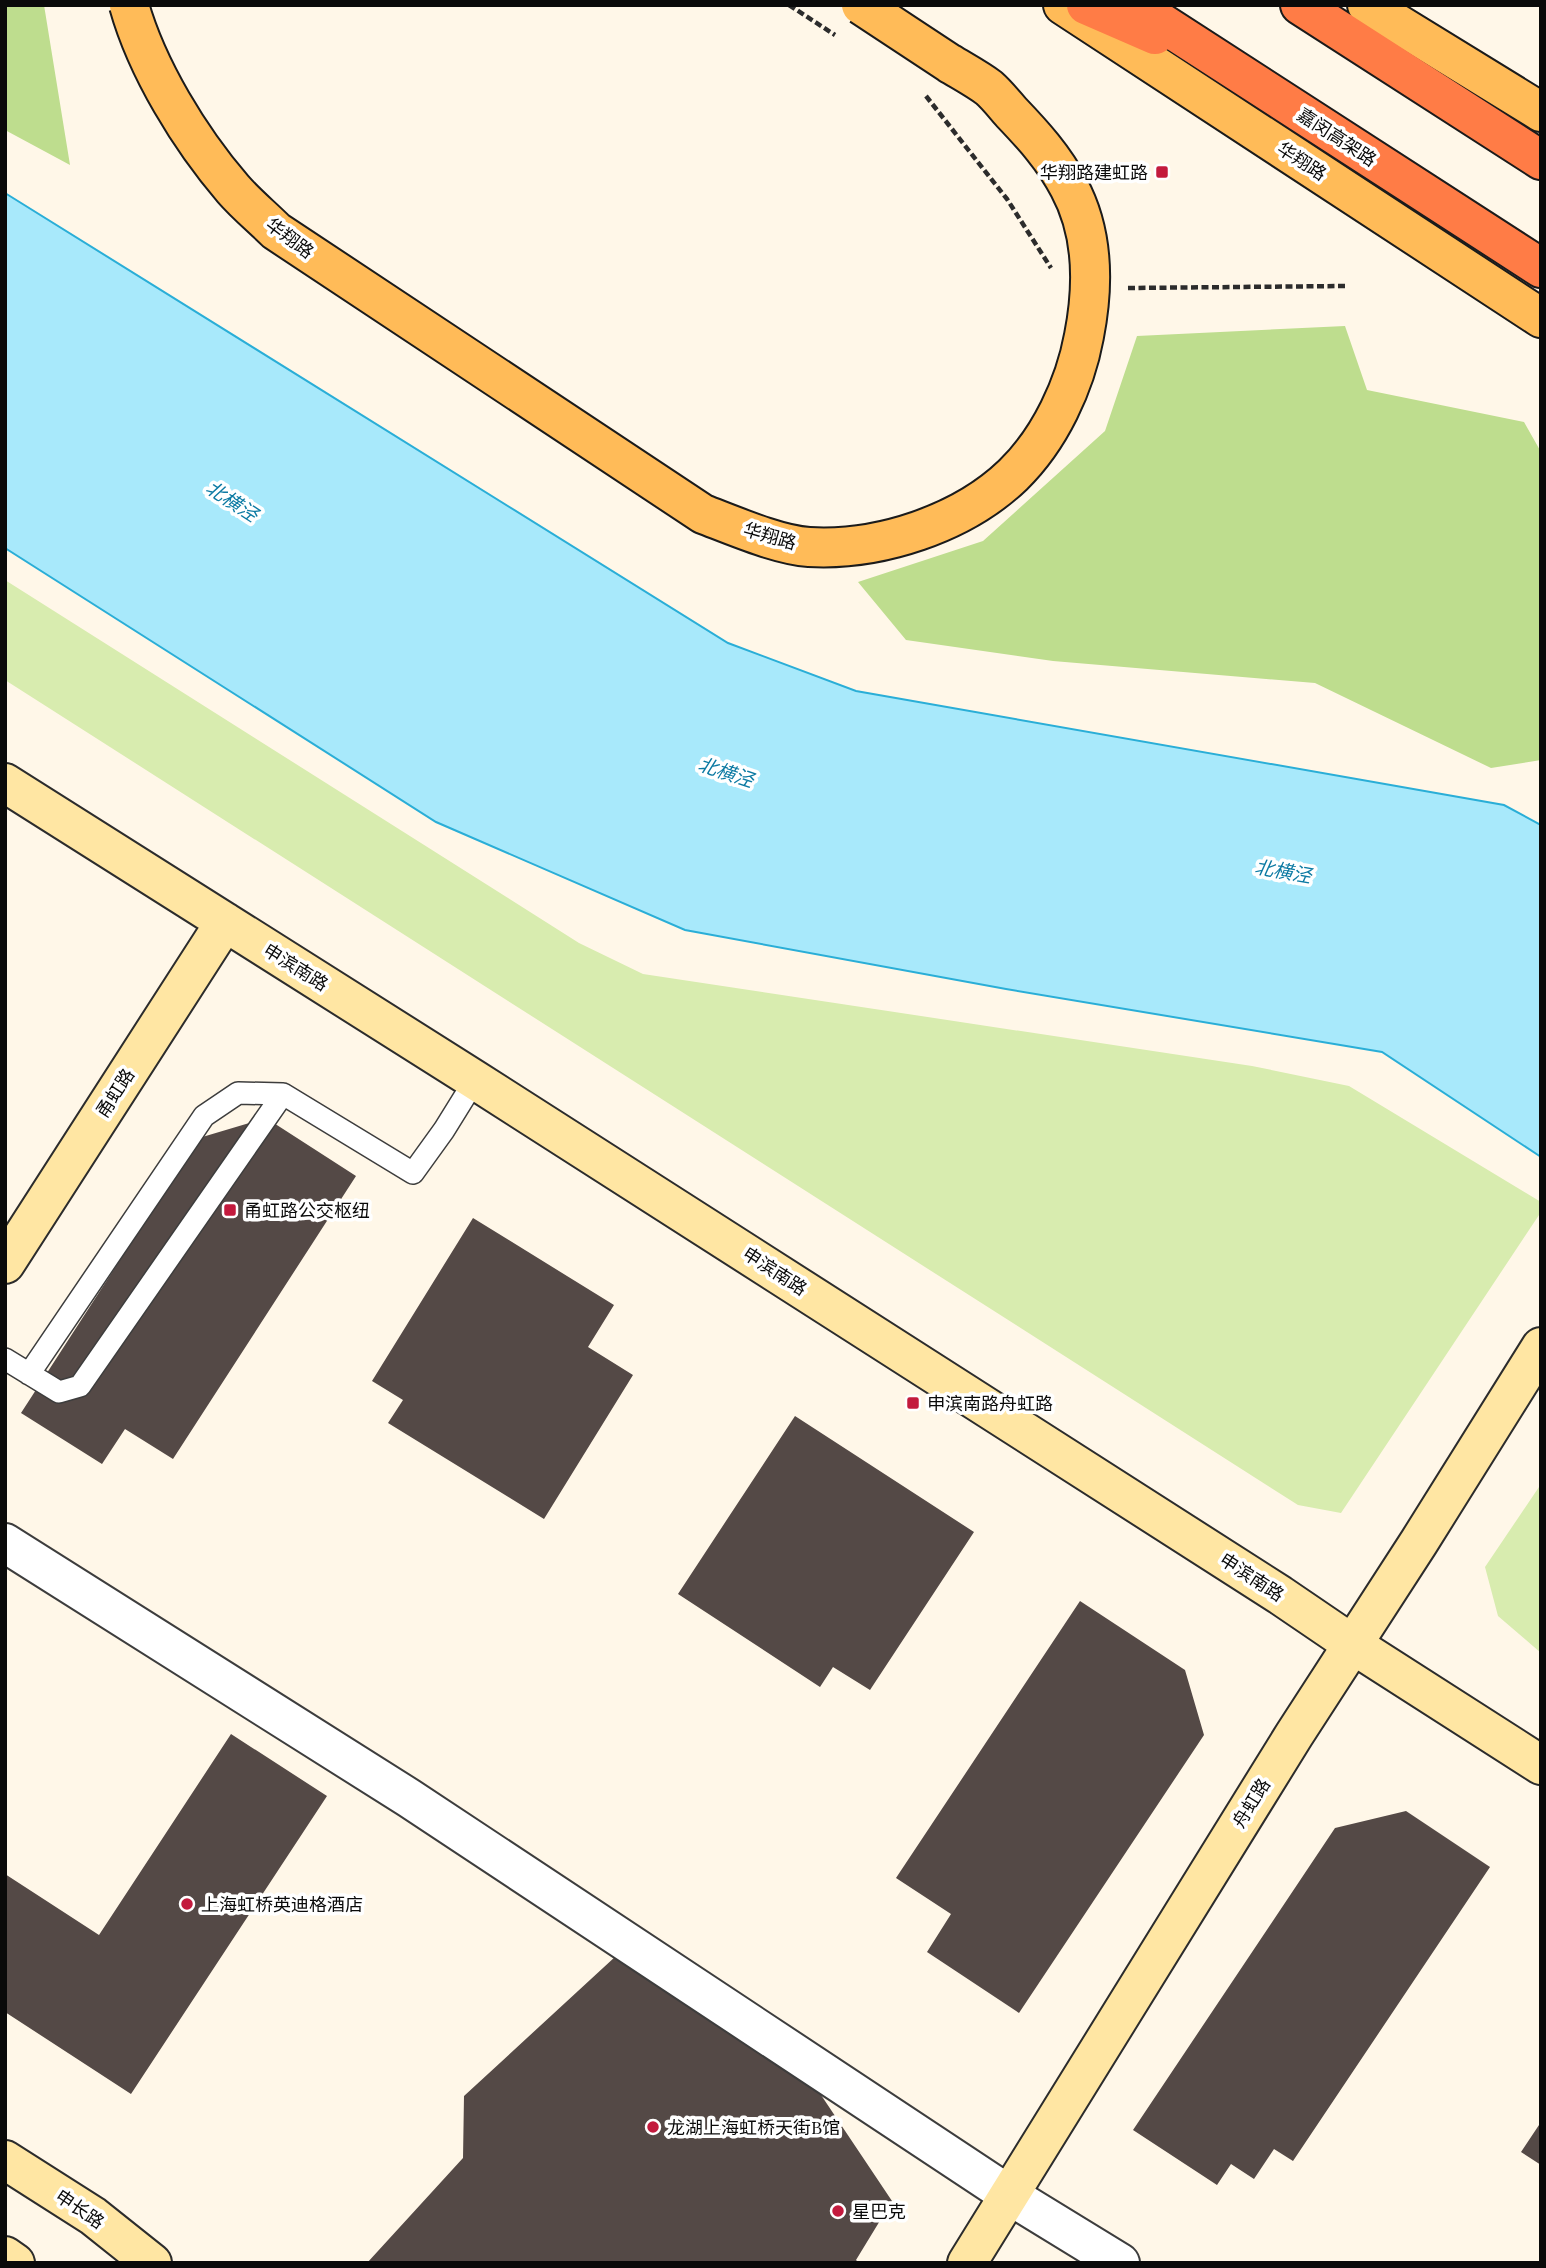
<svg xmlns="http://www.w3.org/2000/svg" width="1546" height="2268" viewBox="0 0 1546 2268" font-family="Lora,'Noto Sans SC',serif">
<style>
.green{fill:#d8ecaf}
.forest{fill:#bedd8e}
.water{fill:#a8e9fb;stroke:#2aaed7;stroke-width:2}
.building{fill:#544946}
.lines{fill:none;stroke-linecap:round;stroke-linejoin:round}
.lane-casing{stroke:#3d3d3d;stroke-width:24}
.street-casing{stroke:#3d3d3d;stroke-width:42}
.secondary-casing{stroke:#2c2c2c;stroke-width:42}
.primary-casing{stroke:#1b1b1b;stroke-width:42}
.highway-casing{stroke:#1b1b1b;stroke-width:42}
.path{stroke:#2c2c2c;stroke-width:4.5;stroke-dasharray:7 3.5;stroke-linecap:butt}
.lane{stroke:#fff;stroke-width:21}
.street{stroke:#fff;stroke-width:38}
.secondary{stroke:#ffe6a3;stroke-width:38}
.primary{stroke:#ffbb58;stroke-width:38}
.highway{stroke:#ff7c46;stroke-width:38}
.primary-bridge-casing{stroke:#1b1b1b;stroke-width:42;stroke-linecap:butt}
.primary-bridge{stroke:#ffbb58;stroke-width:38}
.poi-dot{fill:#c31a3d;stroke:#fff;stroke-width:2.5}
.labels{text-anchor:middle;dominant-baseline:central;stroke-width:7;stroke-linejoin:round;paint-order:stroke}
.street-label{font-size:18px;fill:#0a0a0a;stroke:#fff}
.poi-label{font-size:18px;fill:#0a0a0a;stroke:#fff;text-anchor:start}
.water-label{font-size:19px;font-style:italic;fill:#0c7aa3;stroke:#fff}
</style>
<rect width="100%" height="100%" fill="#fff7e8"/>
<!-- green -->
<path class="green" d="M5 580 579 943 643 974 1252 1066 1349 1086 1541 1202V1212L1341 1513 1298 1505 5 680Z
M1541 1484V1653L1498 1616 1485 1567Z"/>
<!-- forest -->
<path class="forest" d="M5 5H44L70 165 5 130Z
M1345 326 1367 390 1524 422 1541 452V760L1491 768 1315 683 1053 661 906 640 858 582 983 541 1105 431 1137 336Z"/>
<!-- water -->
<path class="water" d="M5 193 728 643 856 691 1504 805 1541 825V1157L1382 1052 1006 989 685 930 436 822 5 548Z"/>
<!-- building -->
<path class="building" d="M266 1118 356 1176 173 1459 125 1429 102 1464 21 1413 199 1138Z
M473 1218 614 1305 588 1347 633 1375 544 1519 388 1423 403 1400 372 1381Z
M795 1416 974 1532 870 1690 833 1667 820 1687 678 1594Z
M1080 1601 1185 1670 1204 1735 1019 2013 927 1952 951 1914 896 1878Z
M231 1734 327 1796 131 2094 5 2012V1874L99 1935Z
M1406 1811 1490 1867 1293 2161 1274 2149 1254 2179 1231 2164 1217 2185 1133 2130 1335 1828Z
M616 1956 817 2089 892 2201 856 2260 859 2263H367L463 2158 464 2096Z
M1541 2122V2165L1521 2152Z"/>
<g class="lines">
<defs>
<path id="lane" d="M5 1359 59 1392 80 1386 283 1094
M29 1374 204 1116 238 1093 283 1094 413 1173 444 1130 475 1080"/>
<path id="street" d="M5 1543 409 1798 1009 2195 1120 2263"/>
<path id="secondary" d="M5 783 475 1080 1280 1595 1352 1644 1541 1765
M5 1264 225 922
M5 2160 93 2216 152 2263
M5 2256 15 2263
M967 2263 1294 1735 1419 1542 1541 1347"/>
<path id="primary" d="M1063 5 1541 318
M1367 5 1541 112"/>
<path id="highway" d="M1086 5 1155 35
M1134 5 1541 268
M1300 5 1541 160"/>
</defs>
<!-- lane casing -->
<use href="#lane" class="lane-casing"/>
<!-- street casing -->
<use href="#street" class="street-casing"/>
<!-- secondary casing -->
<use href="#secondary" class="secondary-casing"/>
<!-- primary casing -->
<use href="#primary" class="primary-casing"/>
<!-- highway casing -->
<use href="#highway" class="highway-casing"/>
<!-- path -->
<path class="path" d="M789 5 835 35
M926 96 1007 199 1051 268
M1128 288 1345 286"/>
<!-- lane -->
<use href="#lane" class="lane"/>
<!-- street -->
<use href="#street" class="street"/>
<!-- secondary -->
<use href="#secondary" class="secondary"/>
<!-- primary -->
<use href="#primary" class="primary"/>
<!-- highway -->
<use href="#highway" class="highway"/>
<defs>
<path id="primary-bridge" d="M129 5C147 69 190 139 233 189 246 204 262 217 276 231L703 514C732 525 778 545 809 547 879 551 962 524 1013 475 1050 439 1075 385 1084 336 1094 285 1094 233 1069 187 1054 158 1033 135 1011 112 1004 104 997 95 989 88 977 79 962 71 949 63 920 44 890 24 861 5"/>
</defs>
<!-- primary-bridge casing -->
<use href="#primary-bridge" class="primary-bridge-casing"/>
<!-- primary-bridge -->
<use href="#primary-bridge" class="primary-bridge"/>
</g>
<!-- markers -->
<g class="poi-dot">
<rect x="1155" y="165" width="14" height="14" rx="3.5"/>
<rect x="223" y="1203" width="14" height="14" rx="3.5"/>
<rect x="906" y="1396" width="14" height="14" rx="3.5"/>
<circle cx="187" cy="1904" r="7"/>
<circle cx="653" cy="2127" r="7"/>
<circle cx="838" cy="2211" r="7"/>
</g>
<g class="labels">
<!-- street labels -->
<g class="street-label">
<text transform="translate(1337 137) rotate(33)">嘉闵高架路</text>
<text transform="translate(1302 161) rotate(33)">华翔路</text>
<text transform="translate(290 238) rotate(37)">华翔路</text>
<text transform="translate(770 536) rotate(16)">华翔路</text>
<text transform="translate(296 967) rotate(32)">申滨南路</text>
<text transform="translate(115 1093) rotate(-57)">甬虹路</text>
<text transform="translate(775 1271) rotate(33)">申滨南路</text>
<text transform="translate(1252 1577) rotate(33)">申滨南路</text>
<text transform="translate(1251 1803) rotate(-58)">舟虹路</text>
<text transform="translate(80 2209) rotate(34)">申长路</text>
</g>
<!-- poi labels -->
<g class="poi-label">
<text x="1148" y="172" text-anchor="end">华翔路建虹路</text>
<text x="244" y="1210">甬虹路公交枢纽</text>
<text x="927" y="1403">申滨南路舟虹路</text>
<text x="201" y="1904">上海虹桥英迪格酒店</text>
<text x="667" y="2127">龙湖上海虹桥天街B馆</text>
<text x="852" y="2211">星巴克</text>
</g>
<!-- water labels -->
<g class="water-label">
<text transform="translate(232 501) rotate(33)">北横泾</text>
<text transform="translate(726 772) rotate(18)">北横泾</text>
<text transform="translate(1283 871) rotate(10)">北横泾</text>
</g>
</g>
<!-- border -->
<rect width="1546" height="2268" fill="none" stroke="#0a0a0a" stroke-width="14"/>
</svg>
